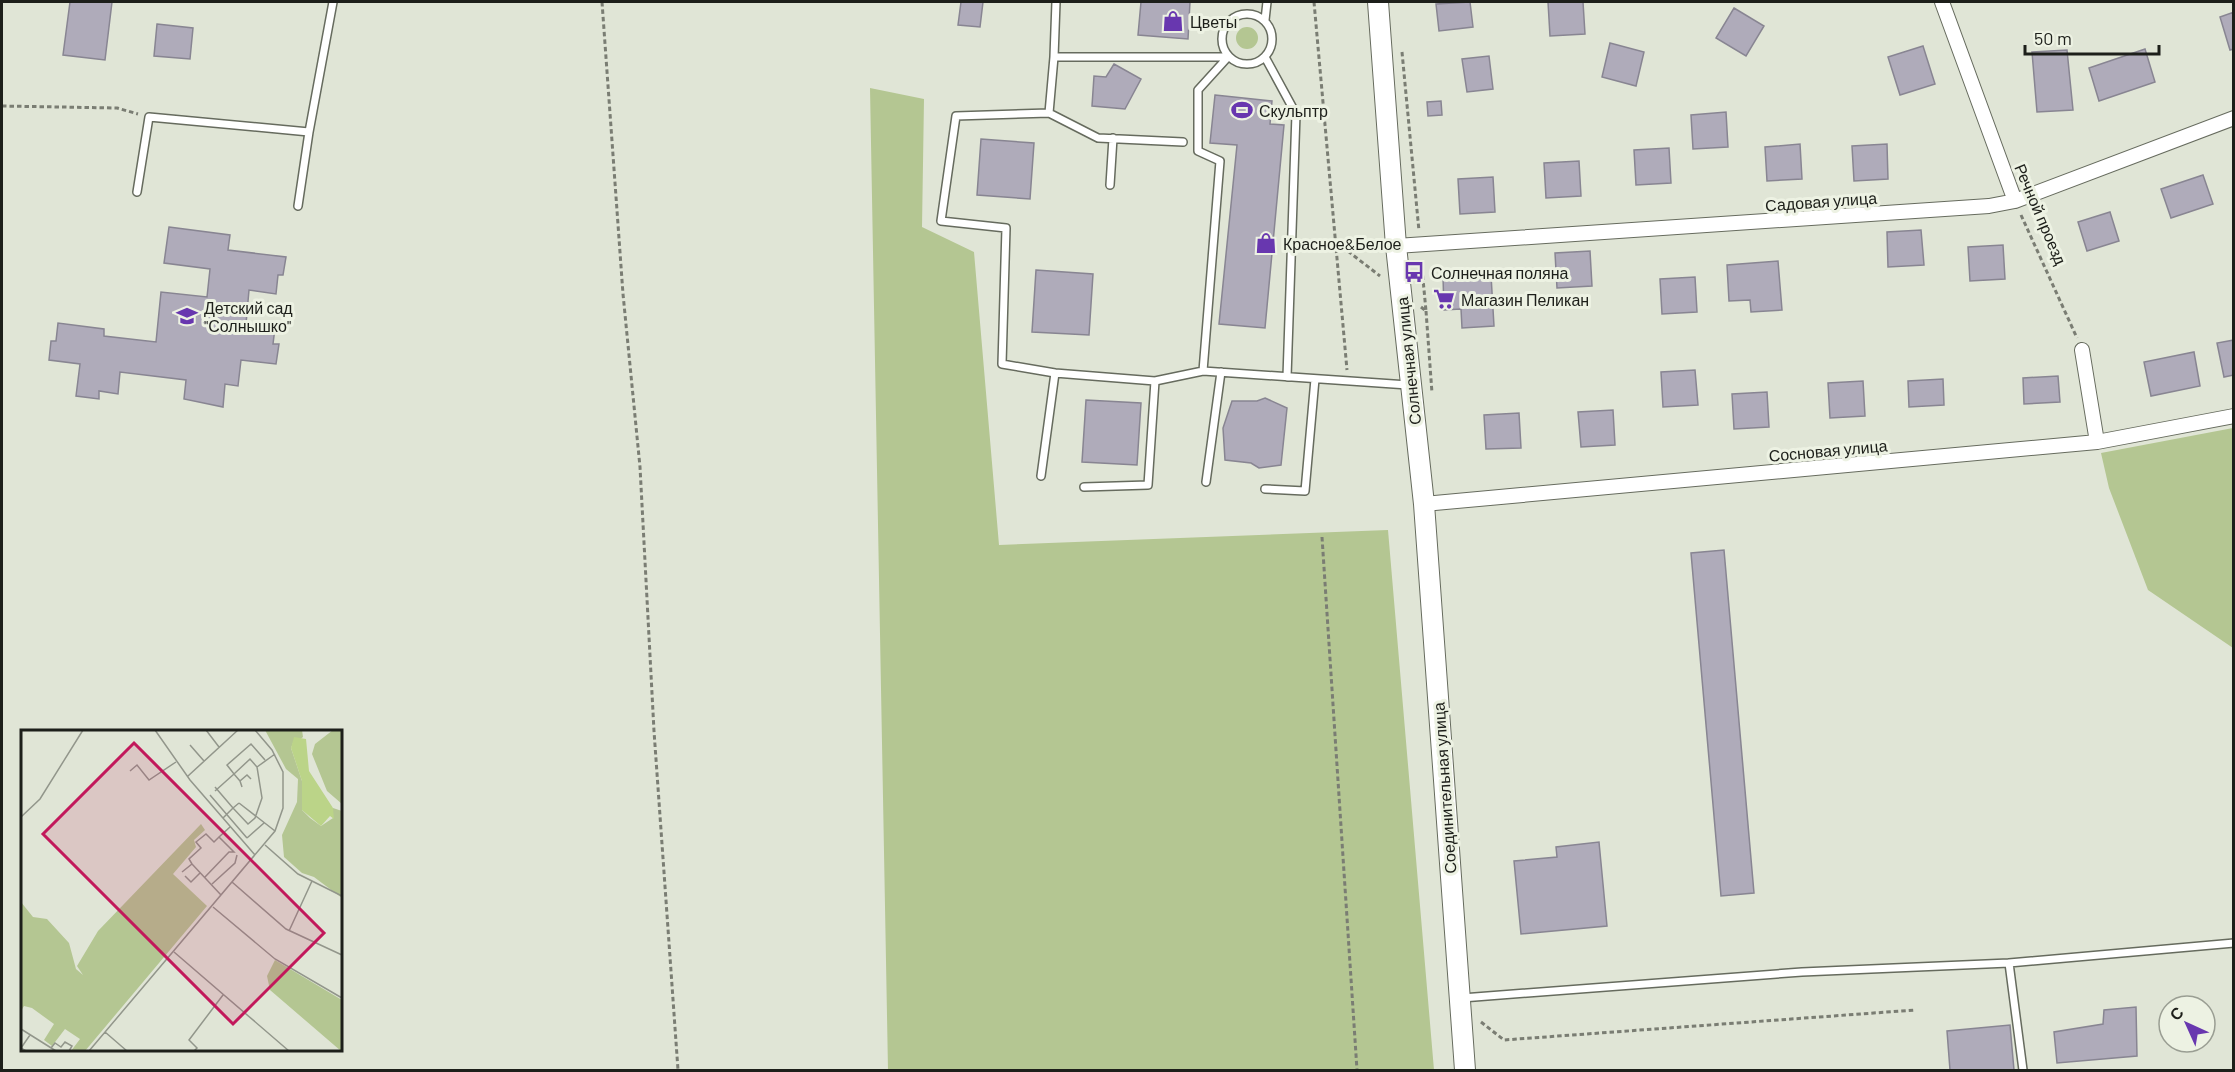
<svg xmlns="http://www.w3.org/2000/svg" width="2235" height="1072" viewBox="0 0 2235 1072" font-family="Barlow,sans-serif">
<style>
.green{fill:#b4c692}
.building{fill:#afabba;stroke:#888592;stroke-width:1.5}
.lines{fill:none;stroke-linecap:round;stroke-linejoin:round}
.lane-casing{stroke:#666b5e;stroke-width:10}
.street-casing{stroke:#666b5e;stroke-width:16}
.secondary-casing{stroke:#666b5e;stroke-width:22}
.path{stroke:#7a7d73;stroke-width:3;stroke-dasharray:4.5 3;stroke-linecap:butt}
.lane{stroke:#fff;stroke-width:7}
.street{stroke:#fff;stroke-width:14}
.secondary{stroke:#fff;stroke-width:20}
.labels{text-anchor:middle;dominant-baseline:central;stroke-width:6;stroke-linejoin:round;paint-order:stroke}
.poi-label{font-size:16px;fill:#1d1f1a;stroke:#edf2e3;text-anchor:start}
.street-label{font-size:16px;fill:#1d1f1a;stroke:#edf2e3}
.inset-road{fill:none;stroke:#92968b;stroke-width:1.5}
.view{fill:#c2185b;fill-opacity:0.15;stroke:#c2185b;stroke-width:3}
.inset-edge{fill:none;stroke:#1d1f1a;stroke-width:3}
</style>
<rect width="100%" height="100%" fill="#e0e5d6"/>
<!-- green -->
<path class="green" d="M1236 38a11 11 0 1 1 22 0a11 11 0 1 1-22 0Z
M870 88 924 99 922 227 974 252 999 545 1388 530 1434 1070H888Z
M2233 428H2234L2233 648 2148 590 2109 488 2101 453Z"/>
<!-- building -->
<path class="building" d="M70 2H112L105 60 63 55Z
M961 2H983L980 27 958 25Z
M1141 2H1190L1188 39 1138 35Z
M1470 2 1473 27 1439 31 1436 4Z
M1548 2H1583L1585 34 1550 36Z
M1734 8 1764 26 1746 56 1716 38Z
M2234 12V49L2230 50 2220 17Z
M157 24 193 28 190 59 154 56Z
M1610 43 1644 52 1636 86 1602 77Z
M1923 46 1935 84 1900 95 1888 57Z
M2145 49 2155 82 2099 101 2089 68Z
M2067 50 2073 110 2037 112 2032 52Z
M1489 56 1493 89 1467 92 1462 59Z
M1114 64 1141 79 1125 109 1092 106 1094 76 1106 77Z
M1215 95 1272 101 1270 124 1284 125 1265 328 1219 324 1237 145 1210 143Z
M1441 101 1442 115 1428 116 1427 102Z
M1726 112 1728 147 1693 149 1691 115Z
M981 139 1034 143 1030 199 977 195Z
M1800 144 1802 179 1767 181 1765 147Z
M1887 144 1888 179 1854 181 1852 146Z
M1669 148 1671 183 1636 185 1634 150Z
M1579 161 1581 196 1546 198 1544 163Z
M2203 175 2213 204 2171 218 2161 189Z
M1493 177 1495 212 1460 214 1458 179Z
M2110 212 2119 241 2087 251 2078 222Z
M169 227 230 235 228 250 286 257 283 275H278L276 294 249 290 246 324 275 328 273 344H279L276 364 241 360 238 386 225 384 223 407 184 399 186 380 120 372 118 394 99 391V399L76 396 80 364 49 360 51 341H56L58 323 104 329V336L156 342 161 292 207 297 210 269 164 263Z
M1921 230 1924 265 1888 267 1887 232Z
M2003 245 2005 279 1970 281 1968 247Z
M1590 251 1592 286 1557 288 1555 253Z
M1778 261 1782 310 1751 312 1750 300 1729 301 1727 265Z
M1036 270 1093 274 1089 335 1032 332Z
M1491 275 1494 326 1462 328 1461 309 1444 310 1443 277Z
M1695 277 1697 312 1662 314 1660 279Z
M2234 340V375L2224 377 2217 343Z
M2194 352 2200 386 2151 396 2144 362Z
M1695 370 1698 405 1663 407 1661 372Z
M2058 376 2060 402 2024 404 2023 378Z
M1943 379 1944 405 1909 407 1908 381Z
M1863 381 1865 416 1830 418 1828 383Z
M1767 392 1769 427 1734 429 1732 394Z
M1265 398 1287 408 1281 465 1259 468 1251 463 1225 460 1223 428 1232 401H1257Z
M1086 400 1141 403 1137 465 1082 462Z
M1613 410 1615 445 1581 447 1578 412Z
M1519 413 1521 448 1486 449 1484 415Z
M1724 550 1754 893 1721 896 1691 553Z
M1599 842 1607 926 1521 934 1514 861 1557 857 1556 847Z
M2136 1007 2137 1056 2057 1063 2054 1032 2103 1024 2104 1010Z
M2010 1025 2014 1070H1950L1947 1031Z"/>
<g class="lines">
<defs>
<path id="lane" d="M1056 2 1054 57H1228
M1222 39a25 25 0 1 1 50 0a25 25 0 1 1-50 0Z
M1265 20 1267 2
M1054 57 1049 113 956 116 941 221 1006 228 1002 364 1055 373
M1265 57 1296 114 1287 377
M1049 113 1098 138 1183 142
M1110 185 1113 138
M137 192 149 117 309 132 333 2
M298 206 309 132
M1203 371 1220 161 1198 151V90L1228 57
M1041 476 1055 373 1155 381 1203 371 1408 385
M1206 482 1221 372
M1084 487 1148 485 1155 381
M1265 489 1305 491 1315 379
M2009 963 2023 1070
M1462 998 1802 972 2009 963 2234 943"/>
<path id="street" d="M1942 2 2015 201
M1396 246 1989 206 2015 201 2234 118
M2082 350 2097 442
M1424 504 2097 442 2234 416"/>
<path id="secondary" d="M1378 2 1396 246 1424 504 1465 1070"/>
</defs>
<!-- lane casing -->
<use href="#lane" class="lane-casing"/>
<!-- street casing -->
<use href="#street" class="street-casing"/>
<!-- secondary casing -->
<use href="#secondary" class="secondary-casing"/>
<!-- path -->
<path class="path" d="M602 2 623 294 640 467 654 731 678 1070
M1314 2 1347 370
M1402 52 1419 231
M2 106 117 108 138 114
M2021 215 2077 338
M1336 242 1380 276
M1421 307 1426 311 1421 258
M1426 311 1432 393
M1322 537 1357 1070
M1481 1022 1504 1040 1915 1010"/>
<!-- lane -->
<use href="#lane" class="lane"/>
<!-- street -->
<use href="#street" class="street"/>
<!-- secondary -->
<use href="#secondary" class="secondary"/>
</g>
<!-- icons -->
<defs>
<symbol id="shop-bare" viewBox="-9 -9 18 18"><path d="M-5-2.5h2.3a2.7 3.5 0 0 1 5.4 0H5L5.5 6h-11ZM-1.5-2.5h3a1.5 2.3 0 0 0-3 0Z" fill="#6837af" stroke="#edf2e3" stroke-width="2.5" paint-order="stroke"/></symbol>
<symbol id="stadium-bare" viewBox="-9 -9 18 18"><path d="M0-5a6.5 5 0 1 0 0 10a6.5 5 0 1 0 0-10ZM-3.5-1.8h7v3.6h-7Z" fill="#6837af" stroke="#edf2e3" stroke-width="2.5" paint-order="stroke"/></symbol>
<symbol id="bus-bare" viewBox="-9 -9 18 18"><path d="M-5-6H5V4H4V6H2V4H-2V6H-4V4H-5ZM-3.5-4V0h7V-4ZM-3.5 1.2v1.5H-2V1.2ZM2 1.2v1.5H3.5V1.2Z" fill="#6837af" stroke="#edf2e3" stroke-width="2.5" paint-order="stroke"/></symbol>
<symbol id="supermarket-bare" viewBox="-9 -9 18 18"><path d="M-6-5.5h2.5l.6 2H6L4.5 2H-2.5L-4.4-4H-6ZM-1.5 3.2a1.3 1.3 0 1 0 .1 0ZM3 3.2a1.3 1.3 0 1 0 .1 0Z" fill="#6837af" stroke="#edf2e3" stroke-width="2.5" paint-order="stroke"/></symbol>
<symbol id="school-bare" viewBox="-9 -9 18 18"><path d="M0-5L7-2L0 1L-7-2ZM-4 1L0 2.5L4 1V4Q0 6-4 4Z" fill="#6837af" stroke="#edf2e3" stroke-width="2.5" paint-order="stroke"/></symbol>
</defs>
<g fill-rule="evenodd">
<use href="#shop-bare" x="1158" y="6" width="30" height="30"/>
<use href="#stadium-bare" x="1227" y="95" width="30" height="30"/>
<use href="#shop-bare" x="1251" y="228" width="30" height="30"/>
<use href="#bus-bare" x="1399" y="257" width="30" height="30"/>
<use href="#supermarket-bare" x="1429" y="284" width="30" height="30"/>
<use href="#school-bare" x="172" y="301" width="30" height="30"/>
</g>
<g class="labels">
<!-- poi labels -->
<g class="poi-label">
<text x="1190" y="21">Цветы</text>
<text x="1259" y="110">Скульптр</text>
<text x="1283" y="243">Красное&amp;Белое</text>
<text x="1431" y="272">Солнечная поляна</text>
<text x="1461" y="299">Магазин Пеликан</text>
<text x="204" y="307">Детский сад<tspan x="204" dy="18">"Солнышко"</tspan></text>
</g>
<!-- street labels -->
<g class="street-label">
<text transform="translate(1821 201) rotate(-4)">Садовая улица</text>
<text transform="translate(2041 214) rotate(67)">Речной проезд</text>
<text transform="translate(1408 361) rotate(-96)">Солнечная улица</text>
<text transform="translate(1828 450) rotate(-5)">Сосновая улица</text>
<text transform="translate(1444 788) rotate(-94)">Соединительная улица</text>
</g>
</g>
<!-- overview -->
<g transform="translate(21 730)">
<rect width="321" height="321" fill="#e0e5d6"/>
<path d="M244 0H281L282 7 277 11 274 8 270 18 281 51V80L289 88 300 96 312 88V78L321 81V168L293 147 281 143 263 127 261 105 276 72 277 49 265 39ZM312 0H321V74L306 61 291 24 294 14ZM180 94 184 100 173 110 175 117 152 144 186 176 64 321H50L59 309 44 299 31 316 23 310 33 294 11 278 3 276 0 281V172L12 187 26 189 48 213 55 239 62 245 56 236 77 201ZM254 230 321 270 320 321 249 260 246 246Z" fill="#b4c692"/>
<path d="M273 7 285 9 288 41 312 78 313 89 309 86 300 96 281 80V51L270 18Z" fill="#bbd488"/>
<path class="inset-road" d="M134 0 169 50 234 125M185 0 198 17M169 15 183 31M236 37 254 24M109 41 116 35 128 50 155 32M167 46 217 0M194 57 212 78 218 73M221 57 219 51 226 45 230 49M194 61 213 44 219 51M189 65 226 108M218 73 254 101M0 87 19 69 62 0M202 88 212 78 227 94 234 88 241 68 236 37 229 29 213 44 206 35 230 14 244 30M226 108 243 93M244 115 277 144 321 166M171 134 168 129 180 118 175 112 185 104 193 112 198 107M161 142 171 134 200 165M164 146 170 152 179 143M184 147 208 122H213L198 107 209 97M211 152 265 199 321 225M191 154 214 133 216 125M192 177 254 229 321 268M268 201 291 151M153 222 268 321M0 299 35 321M84 302 106 321M30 318 34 313 40 317 44 312 51 316 48 321M5 321 0 318 9 305M68 321 254 101 262 78V42L251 20 234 0M173 321 176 318 168 310 202 265"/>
<path class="view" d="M113 13 303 203 212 294 22 104Z"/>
<rect width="321" height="321" class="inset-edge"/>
</g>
<!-- border -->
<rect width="2235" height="1072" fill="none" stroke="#1d1f1a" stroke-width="6"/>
<!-- north arrow -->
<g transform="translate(2187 1024) rotate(315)"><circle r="28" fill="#edf2e3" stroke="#9a9e93" stroke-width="1.5"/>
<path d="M0-4.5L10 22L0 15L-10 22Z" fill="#6837af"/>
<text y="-9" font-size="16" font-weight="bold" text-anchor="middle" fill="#1d1f1a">С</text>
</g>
<!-- scale -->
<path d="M2025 45v9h134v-9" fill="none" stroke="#1d1f1a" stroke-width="3"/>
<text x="2034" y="45" font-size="18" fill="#1d1f1a" stroke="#edf2e3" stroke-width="4.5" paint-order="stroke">50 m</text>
</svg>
